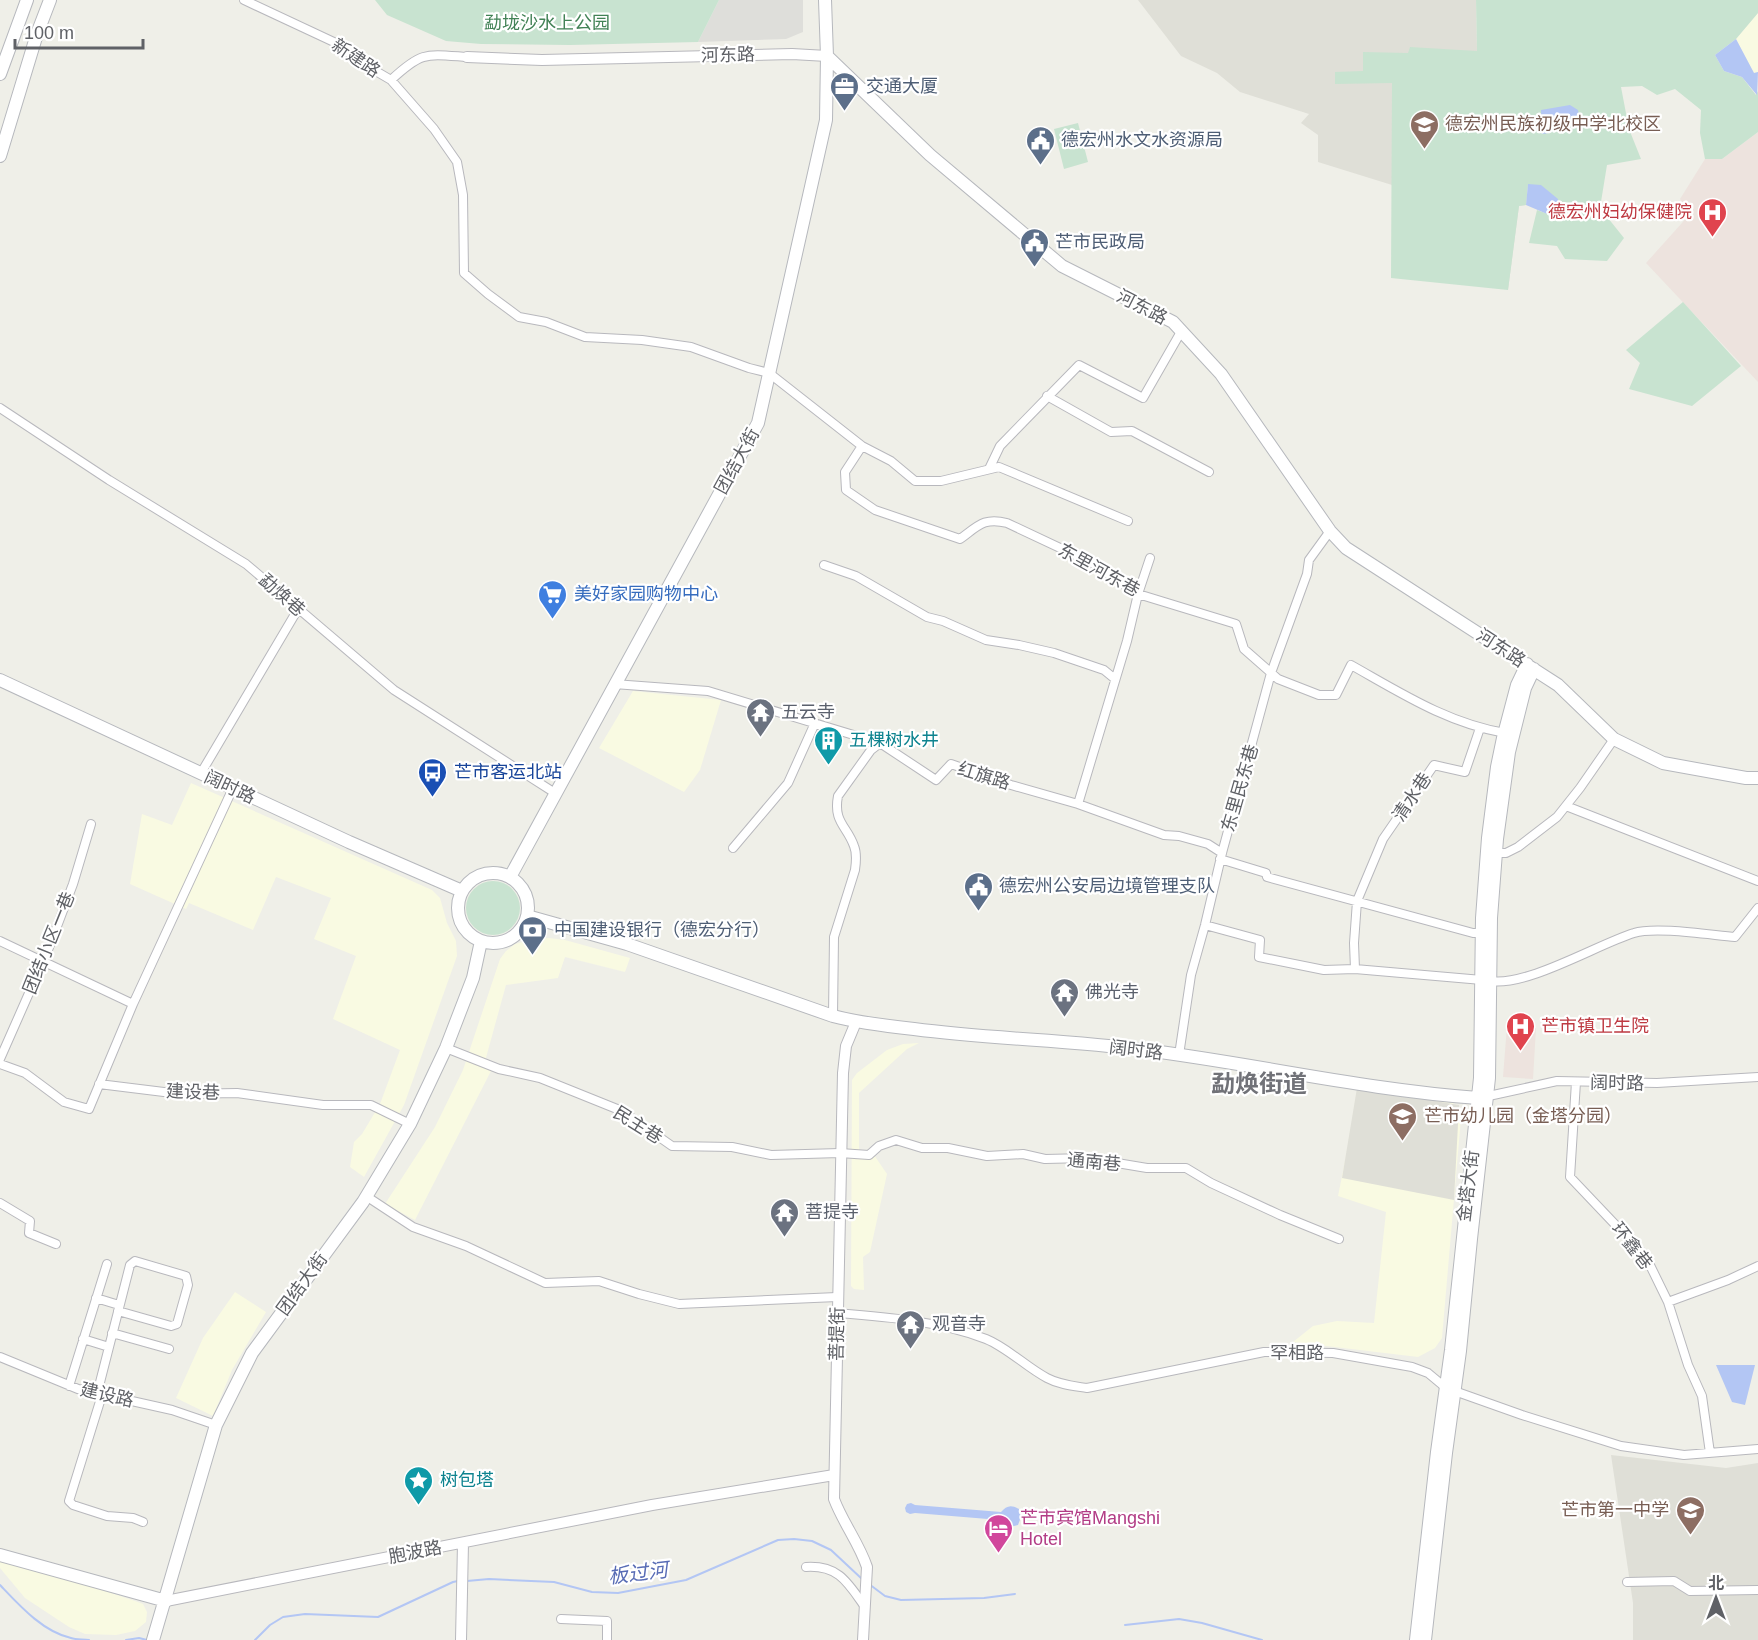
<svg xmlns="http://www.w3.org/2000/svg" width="1758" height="1640" viewBox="0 0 1758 1640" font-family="Helvetica,'Noto Sans SC',sans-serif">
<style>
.commercial{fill:#f9fae2}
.industrial{fill:#dededa}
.education{fill:#dfdfd7}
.medical{fill:#ede3de}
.green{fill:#c8e3d0}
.water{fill:#b3c6f4}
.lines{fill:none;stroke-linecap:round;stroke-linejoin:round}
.stream{stroke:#b3c6f4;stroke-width:2}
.minor-casing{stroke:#b8b8bd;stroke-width:10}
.tertiary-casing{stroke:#b8b8bd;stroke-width:12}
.secondary-casing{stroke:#b6b8bd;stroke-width:14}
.minor{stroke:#fff;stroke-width:8}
.tertiary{stroke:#fff;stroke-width:10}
.secondary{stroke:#fff;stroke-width:12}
.labels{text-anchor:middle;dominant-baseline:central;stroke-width:4.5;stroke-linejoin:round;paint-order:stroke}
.park-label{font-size:18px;fill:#428256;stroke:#fff}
.street-label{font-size:18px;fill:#5f6166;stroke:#fff}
.service-label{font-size:18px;fill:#4e5e75;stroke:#fff;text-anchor:start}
.education-label{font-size:18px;fill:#785e54;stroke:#fff;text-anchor:start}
.health-label{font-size:18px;fill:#be3a42;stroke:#fff;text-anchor:end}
.shop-label{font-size:18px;fill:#366cbe;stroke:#fff;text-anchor:start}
.worship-label{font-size:18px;fill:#5b616d;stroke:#fff;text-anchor:start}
.culture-label{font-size:18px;fill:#0d838f;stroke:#fff;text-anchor:start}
.transit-label{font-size:18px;fill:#164399;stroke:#fff;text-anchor:start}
.hotel-label{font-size:18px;fill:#b23c85;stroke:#fff;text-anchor:start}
.water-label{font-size:20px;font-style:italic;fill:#586cb5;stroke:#fff}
.district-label{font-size:24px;font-weight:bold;fill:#717278;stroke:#fff}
</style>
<rect width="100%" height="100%" fill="#efefe8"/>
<!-- commercial -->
<path class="commercial" d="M1758 13V72L1754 73 1736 39Z
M633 691 721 700 700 770 684 792 599 748Z
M191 783 432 890 440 898 447 923 456 941 457 956 404 1105 364 1177 350 1167 354 1142 362 1134 380 1104 400 1050 333 1019 356 956 314 939 331 898 276 877 253 930 189 903 186 909 130 884 142 814 172 825Z
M549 938 565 940 630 958 625 972 565 957 558 978 506 985 484 1065 492 1069 415 1220 385 1204 435 1127 463 1070 500 959 506 951 515 944 534 939Z
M919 1043 907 1049 859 1093V1154L874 1155 887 1174 870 1252 863 1257 864 1290 854 1289 851 1286 852 1080 857 1073 887 1050 903 1044Z
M1359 1092 1453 1103 1461 1118 1442 1338 1435 1348 1418 1357 1293 1342 1313 1326 1337 1321 1374 1323 1386 1212 1338 1196Z
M235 1292 266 1312 232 1370 213 1416 176 1398 203 1338Z
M0 1556 135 1601 143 1604 147 1612 146 1622 135 1631 116 1635 85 1634 69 1627 25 1598 0 1568Z"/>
<!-- industrial -->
<path class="industrial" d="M719 0H803V32L786 39 698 42Z"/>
<!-- education -->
<path class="education" d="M1138 0H1476L1477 51 1534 102 1526 205 1519 206 1508 290 1392 185 1318 162V135L1301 123 1309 114 1240 92 1217 73 1181 56Z
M1357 1088 1459 1105 1454 1200 1342 1178Z
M1611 1455 1726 1468 1758 1463V1640H1633V1603Z"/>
<!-- medical -->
<path class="medical" d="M1758 132V382L1646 263 1690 214 1680 199 1705 159H1722Z
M1507 1026 1536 1028 1533 1079 1503 1077Z"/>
<!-- green -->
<path class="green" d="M375 0H719L698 42 570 45 481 44 446 41 387 15Z
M1476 0H1758V13L1736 39 1715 55 1724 71 1742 77 1756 95 1758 91V132L1722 159H1705L1700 133 1701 110 1675 89 1657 95 1642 86 1621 87 1629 129 1641 159 1607 165 1600 208 1624 238 1607 261 1565 259 1557 246 1529 243 1537 210 1559 218 1528 184 1526 205 1519 206 1508 290 1391 278 1392 83 1335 84V72L1363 71V52L1408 53 1410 47 1477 51Z
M1078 123 1088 162 1064 169 1054 129Z
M1683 302 1741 366 1692 406 1629 389 1640 363 1626 350Z
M466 908a27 27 0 1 1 54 0a27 27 0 1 1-54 0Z"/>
<!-- water -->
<path class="water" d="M1736 39 1754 73 1758 72 1757 95 1742 77 1724 71 1715 55Z
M1570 105 1578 110 1579 115C1568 121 1554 134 1542 134L1541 110Z
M1528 184 1541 185 1558 199 1559 219 1526 205Z
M1716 1365H1755L1745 1405 1732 1402Z
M911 1503 915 1505 1001 1512C1006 1506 1011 1504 1019 1509L1021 1517 1018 1525 1010 1527 1003 1524 1000 1520 915 1513 910 1514 906 1512 905 1508 907 1504Z"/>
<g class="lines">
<!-- stream -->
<path class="stream" d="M467 1581 489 1579 554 1582 592 1592 618 1593 686 1580 778 1540 794 1539 812 1541 831 1550 862 1579
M869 1584 885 1596 901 1600 984 1598 1015 1594
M0 1585C19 1605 43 1632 71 1638 76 1640 83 1639 89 1640
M1125 1625 1179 1619 1202 1623 1262 1640
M126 1640 139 1638 147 1640
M255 1640 270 1625 283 1617 305 1614 378 1617 453 1582 458 1581"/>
<defs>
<path id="minor" d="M244 0 336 43 362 63 391 80C422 51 426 54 467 57
M391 80 434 129 457 162 463 195 464 273 488 294 519 317 546 322 585 337 642 340 691 347 749 368 769 373 862 446 891 461 915 481H941L999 467 1128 521
M1047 396 1111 432 1132 431 1209 472
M0 408 109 480 246 564 394 690 555 793
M862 446 845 472 846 490 875 510 960 539C978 526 984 517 1007 523L1092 563 1138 594 1236 624 1244 649 1278 679 1319 695H1336L1351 665C1401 693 1447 723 1505 733
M989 469 1000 446 1079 365 1143 398 1182 330
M824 565 856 576 927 617 943 621 986 640 1019 645 1054 653 1104 670 1115 679
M614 684 708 691 880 743 936 780 951 764 1011 785 1078 804 1164 835 1179 836 1208 844 1222 853
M201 773 298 609
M1078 804 1127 641 1138 594 1150 558
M1566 806 1758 881
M733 848 788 783 815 723
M1495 853H1506L1518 847 1557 817 1580 788 1614 739
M1220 859 1266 873 1267 877 1473 933H1482
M1205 925 1260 940 1259 957 1324 970 1355 969 1482 980
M0 941 133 1004
M1355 969 1354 943 1357 901 1383 839 1434 765 1465 772 1480 728
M1490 981C1527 987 1598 944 1634 933 1655 926 1711 935 1735 937L1758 908
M833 1016 834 937 855 870C856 863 857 853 854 846 847 826 833 822 838 796L871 750 880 743
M446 1048 499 1069 540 1078 622 1111 672 1146 732 1147 771 1155 840 1153 869 1155 879 1146 896 1140 922 1148H948L987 1156 1023 1154 1045 1159 1087 1158 1147 1168H1186L1211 1183 1280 1215 1339 1239
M1179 1055 1191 975 1205 925 1222 853 1271 673 1307 574 1309 560 1330 531
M0 1059 48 950 73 884 91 824
M0 1064 25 1073 64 1102 89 1109 133 1004 233 788
M1576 1082 1570 1177 1646 1257 1668 1302 1688 1365 1702 1396 1710 1453
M99 1084 180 1094 237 1093 323 1105H371L410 1124
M1484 1097 1557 1081 1657 1083 1758 1077
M366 1196 413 1227 466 1246 545 1283 599 1281 639 1294 679 1304 837 1297
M0 1203 30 1221 29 1233 56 1244
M96 1298 119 1305
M1668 1302 1728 1280 1758 1266
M837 1313C887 1317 939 1321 986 1339 1008 1348 1026 1367 1047 1378 1060 1385 1074 1386 1087 1388L1264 1352 1333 1353 1412 1367 1428 1373 1446 1388 1522 1415 1621 1446 1684 1455 1758 1449
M112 1333 169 1349
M83 1339 109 1347
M0 1357 78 1389 172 1410 216 1425
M69 1386 107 1264
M97 1394 130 1265 135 1261 186 1276 188 1285 177 1324 171 1326 118 1311
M102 1395 69 1501 73 1505 107 1516 133 1518 143 1522
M806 1567C839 1565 848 1583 865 1607
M1627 1582 1674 1581 1690 1591 1758 1590
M561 1619 607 1621V1640"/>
<path id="tertiary" d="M467 57 542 60 792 54 827 56
M856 1022 846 1046 843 1073 834 1499C843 1523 859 1543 867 1567L863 1640
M166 1601 652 1505 834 1475
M461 1640 463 1543"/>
<path id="secondary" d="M827 56 930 155 1062 266 1173 322 1221 374 1330 531 1346 548 1558 685 1614 739 1663 763 1746 778H1758
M0 74 27 0
M0 156 37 34 50 0
M0 680 349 842 462 891
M458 908a35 35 0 1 1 70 0a35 35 0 1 1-70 0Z
M510 877 758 423 826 120 827 56 825 0
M527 916 627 944 833 1016C859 1023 886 1026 914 1029 990 1039 1068 1040 1145 1050 1256 1064 1366 1090 1478 1098
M0 1555 166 1601
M153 1640 216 1425 252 1353 363 1202 410 1124 446 1048 473 978 481 941
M1416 1640 1437 1452 1451 1350 1480 1078 1482 918 1488 838 1497 767 1503 738 1517 685 1527 664
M1425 1640 1446 1453 1460 1351 1471 1239 1489 1078 1491 918 1497 839 1509 752 1525 688 1534 669"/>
</defs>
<!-- minor casing -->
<use href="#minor" class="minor-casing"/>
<!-- tertiary casing -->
<use href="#tertiary" class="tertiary-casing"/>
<!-- secondary casing -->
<use href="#secondary" class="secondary-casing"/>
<!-- minor -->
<use href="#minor" class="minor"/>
<!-- tertiary -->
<use href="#tertiary" class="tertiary"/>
<!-- secondary -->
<use href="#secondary" class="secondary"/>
</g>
<!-- icons -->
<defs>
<symbol id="office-pin" viewBox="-11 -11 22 30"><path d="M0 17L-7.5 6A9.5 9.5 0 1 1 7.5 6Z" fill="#5c6f8a" stroke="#fff"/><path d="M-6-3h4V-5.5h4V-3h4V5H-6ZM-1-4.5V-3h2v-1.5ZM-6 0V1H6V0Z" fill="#fff"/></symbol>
<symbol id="school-pin" viewBox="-11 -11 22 30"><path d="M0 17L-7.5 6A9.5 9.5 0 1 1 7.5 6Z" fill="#8d6e63" stroke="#fff"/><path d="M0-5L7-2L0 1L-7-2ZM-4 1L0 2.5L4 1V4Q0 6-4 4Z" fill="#fff"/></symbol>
<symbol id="civic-pin" viewBox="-11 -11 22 30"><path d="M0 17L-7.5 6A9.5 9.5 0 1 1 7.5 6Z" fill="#5c6f8a" stroke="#fff"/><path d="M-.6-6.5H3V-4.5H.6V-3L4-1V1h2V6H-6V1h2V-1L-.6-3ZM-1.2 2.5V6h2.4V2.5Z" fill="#fff"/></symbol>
<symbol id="hospital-pin" viewBox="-11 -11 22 30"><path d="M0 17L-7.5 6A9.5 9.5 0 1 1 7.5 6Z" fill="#e0444e" stroke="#fff"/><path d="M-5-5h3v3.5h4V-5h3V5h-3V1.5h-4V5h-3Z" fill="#fff"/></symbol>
<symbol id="supermarket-pin" viewBox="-11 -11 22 30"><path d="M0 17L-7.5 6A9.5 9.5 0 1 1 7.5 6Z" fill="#3f7fe0" stroke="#fff"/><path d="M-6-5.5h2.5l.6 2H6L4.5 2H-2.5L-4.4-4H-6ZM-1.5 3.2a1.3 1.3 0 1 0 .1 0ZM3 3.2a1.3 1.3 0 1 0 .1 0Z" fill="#fff"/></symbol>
<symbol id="temple-pin" viewBox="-11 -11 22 30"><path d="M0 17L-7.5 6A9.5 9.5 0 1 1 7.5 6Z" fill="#6b7280" stroke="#fff"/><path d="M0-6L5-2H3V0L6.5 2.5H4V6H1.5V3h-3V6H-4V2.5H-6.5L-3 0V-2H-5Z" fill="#fff"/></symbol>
<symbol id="building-pin" viewBox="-11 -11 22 30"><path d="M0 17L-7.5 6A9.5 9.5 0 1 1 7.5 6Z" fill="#0f9aa8" stroke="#fff"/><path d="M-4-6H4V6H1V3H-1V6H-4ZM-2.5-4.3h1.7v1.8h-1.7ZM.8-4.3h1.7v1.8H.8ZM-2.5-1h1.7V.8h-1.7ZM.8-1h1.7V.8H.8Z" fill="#fff"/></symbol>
<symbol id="bus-pin" viewBox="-11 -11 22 30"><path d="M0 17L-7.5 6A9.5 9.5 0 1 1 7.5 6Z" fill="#1a4fb4" stroke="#fff"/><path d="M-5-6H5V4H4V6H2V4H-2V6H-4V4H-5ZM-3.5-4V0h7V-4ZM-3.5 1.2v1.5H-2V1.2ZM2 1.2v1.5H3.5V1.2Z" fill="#fff"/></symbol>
<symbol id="bank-pin" viewBox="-11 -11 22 30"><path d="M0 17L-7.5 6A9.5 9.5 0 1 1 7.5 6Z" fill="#5c6f8a" stroke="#fff"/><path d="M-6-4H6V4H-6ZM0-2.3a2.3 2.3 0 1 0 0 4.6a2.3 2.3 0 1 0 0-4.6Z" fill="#fff"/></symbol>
<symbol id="sight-pin" viewBox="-11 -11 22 30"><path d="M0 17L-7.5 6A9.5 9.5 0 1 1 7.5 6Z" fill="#0f9aa8" stroke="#fff"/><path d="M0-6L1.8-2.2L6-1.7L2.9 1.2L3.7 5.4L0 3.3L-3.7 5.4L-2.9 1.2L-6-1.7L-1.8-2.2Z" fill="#fff"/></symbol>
<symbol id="hotel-pin" viewBox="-11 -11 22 30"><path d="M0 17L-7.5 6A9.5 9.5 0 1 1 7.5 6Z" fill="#d1479c" stroke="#fff"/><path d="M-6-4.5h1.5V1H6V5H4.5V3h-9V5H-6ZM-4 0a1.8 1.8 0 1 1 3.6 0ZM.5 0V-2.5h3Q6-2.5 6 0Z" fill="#fff"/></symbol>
</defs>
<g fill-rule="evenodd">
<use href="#office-pin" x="828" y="70" width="33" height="45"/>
<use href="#school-pin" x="1408" y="108" width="33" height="45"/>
<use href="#civic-pin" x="1024" y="124" width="33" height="45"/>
<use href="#hospital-pin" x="1696" y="196" width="33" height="45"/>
<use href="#civic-pin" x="1018" y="226" width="33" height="45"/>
<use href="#supermarket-pin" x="536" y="578" width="33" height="45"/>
<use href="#temple-pin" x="744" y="696" width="33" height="45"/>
<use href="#building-pin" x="812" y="724" width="33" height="45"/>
<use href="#bus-pin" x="416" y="756" width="33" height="45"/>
<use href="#civic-pin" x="962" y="870" width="33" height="45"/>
<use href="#bank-pin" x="516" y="914" width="33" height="45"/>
<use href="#temple-pin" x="1048" y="976" width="33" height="45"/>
<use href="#hospital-pin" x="1504" y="1010" width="33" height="45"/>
<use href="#school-pin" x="1386" y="1100" width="33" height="45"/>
<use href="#temple-pin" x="768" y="1196" width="33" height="45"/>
<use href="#temple-pin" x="894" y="1308" width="33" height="45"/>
<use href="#sight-pin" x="402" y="1464" width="33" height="45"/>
<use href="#school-pin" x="1674" y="1494" width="33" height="45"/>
<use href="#hotel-pin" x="982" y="1512" width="33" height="45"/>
</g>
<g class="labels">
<!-- park labels -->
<g class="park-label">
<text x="547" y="23">勐垅沙水上公园</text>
</g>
<!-- street labels -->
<g class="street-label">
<text transform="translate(728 55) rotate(-1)">河东路</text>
<text transform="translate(356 58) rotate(34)">新建路</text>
<text transform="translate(1142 307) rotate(27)">河东路</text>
<text transform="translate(737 461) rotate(-61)">团结大街</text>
<text transform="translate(1099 570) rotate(29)">东里河东巷</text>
<text transform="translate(282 595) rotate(41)">勐焕巷</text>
<text transform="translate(1501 648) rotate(33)">河东路</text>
<text transform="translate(984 776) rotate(17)">红旗路</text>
<text transform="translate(230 787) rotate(25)">阔时路</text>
<text transform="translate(1240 788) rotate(-74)">东里民东巷</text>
<text transform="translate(1412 797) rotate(-56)">清水巷</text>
<text transform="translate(49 943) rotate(-68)">团结小区一巷</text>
<text transform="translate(1136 1050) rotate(7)">阔时路</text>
<text transform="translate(1617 1083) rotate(1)">阔时路</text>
<text transform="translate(193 1092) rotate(2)">建设巷</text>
<text transform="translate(638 1125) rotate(32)">民主巷</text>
<text transform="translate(1094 1162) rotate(5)">通南巷</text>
<text transform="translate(1468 1186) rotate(-83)">金塔大街</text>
<text transform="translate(1632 1246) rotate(52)">环鑫巷</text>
<text transform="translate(302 1284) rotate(-54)">团结大街</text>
<text transform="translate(837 1334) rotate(-89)">菩提街</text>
<text x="1297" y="1353">罕相路</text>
<text transform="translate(107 1395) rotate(13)">建设路</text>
<text transform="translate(415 1552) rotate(-11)">胞波路</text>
</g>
<!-- service labels -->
<g class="service-label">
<text x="866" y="86">交通大厦</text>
<text x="1061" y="140">德宏州水文水资源局</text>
<text x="1055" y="242">芒市民政局</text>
<text x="999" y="886">德宏州公安局边境管理支队</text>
<text x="554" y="930">中国建设银行（德宏分行）</text>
</g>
<!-- education labels -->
<g class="education-label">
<text x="1445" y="124">德宏州民族初级中学北校区</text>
<text x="1424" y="1116">芒市幼儿园（金塔分园）</text>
<text x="1669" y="1510" text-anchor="end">芒市第一中学</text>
</g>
<!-- health labels -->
<g class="health-label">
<text x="1692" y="212">德宏州妇幼保健院</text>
<text x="1541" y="1026" text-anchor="start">芒市镇卫生院</text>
</g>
<!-- shop labels -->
<g class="shop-label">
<text x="574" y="594">美好家园购物中心</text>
</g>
<!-- worship labels -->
<g class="worship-label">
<text x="781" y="712">五云寺</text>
<text x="1085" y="992">佛光寺</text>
<text x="805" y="1212">菩提寺</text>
<text x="932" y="1324">观音寺</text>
</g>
<!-- culture labels -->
<g class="culture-label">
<text x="849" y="740">五棵树水井</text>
<text x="440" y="1480">树包塔</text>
</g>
<!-- transit labels -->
<g class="transit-label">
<text x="454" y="772">芒市客运北站</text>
</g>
<!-- hotel labels -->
<g class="hotel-label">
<text x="1020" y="1518">芒市宾馆Mangshi<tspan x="1020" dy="21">Hotel</tspan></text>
</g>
<!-- water labels -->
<g class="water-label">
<text transform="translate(638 1573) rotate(-7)">板过河</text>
</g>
<!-- district labels -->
<g class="district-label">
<text x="1259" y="1083">勐焕街道</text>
</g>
</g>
<!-- north arrow -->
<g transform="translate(1716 1598)" stroke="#ffffff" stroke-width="4.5" paint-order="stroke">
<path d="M0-4.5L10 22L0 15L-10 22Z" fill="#5f6166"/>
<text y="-9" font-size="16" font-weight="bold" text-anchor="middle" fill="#5f6166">北</text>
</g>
<!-- scale -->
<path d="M15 39v9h128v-9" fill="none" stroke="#5f6166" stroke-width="3"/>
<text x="24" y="39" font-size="18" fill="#5f6166" stroke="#ffffff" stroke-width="4.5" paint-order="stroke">100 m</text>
</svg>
